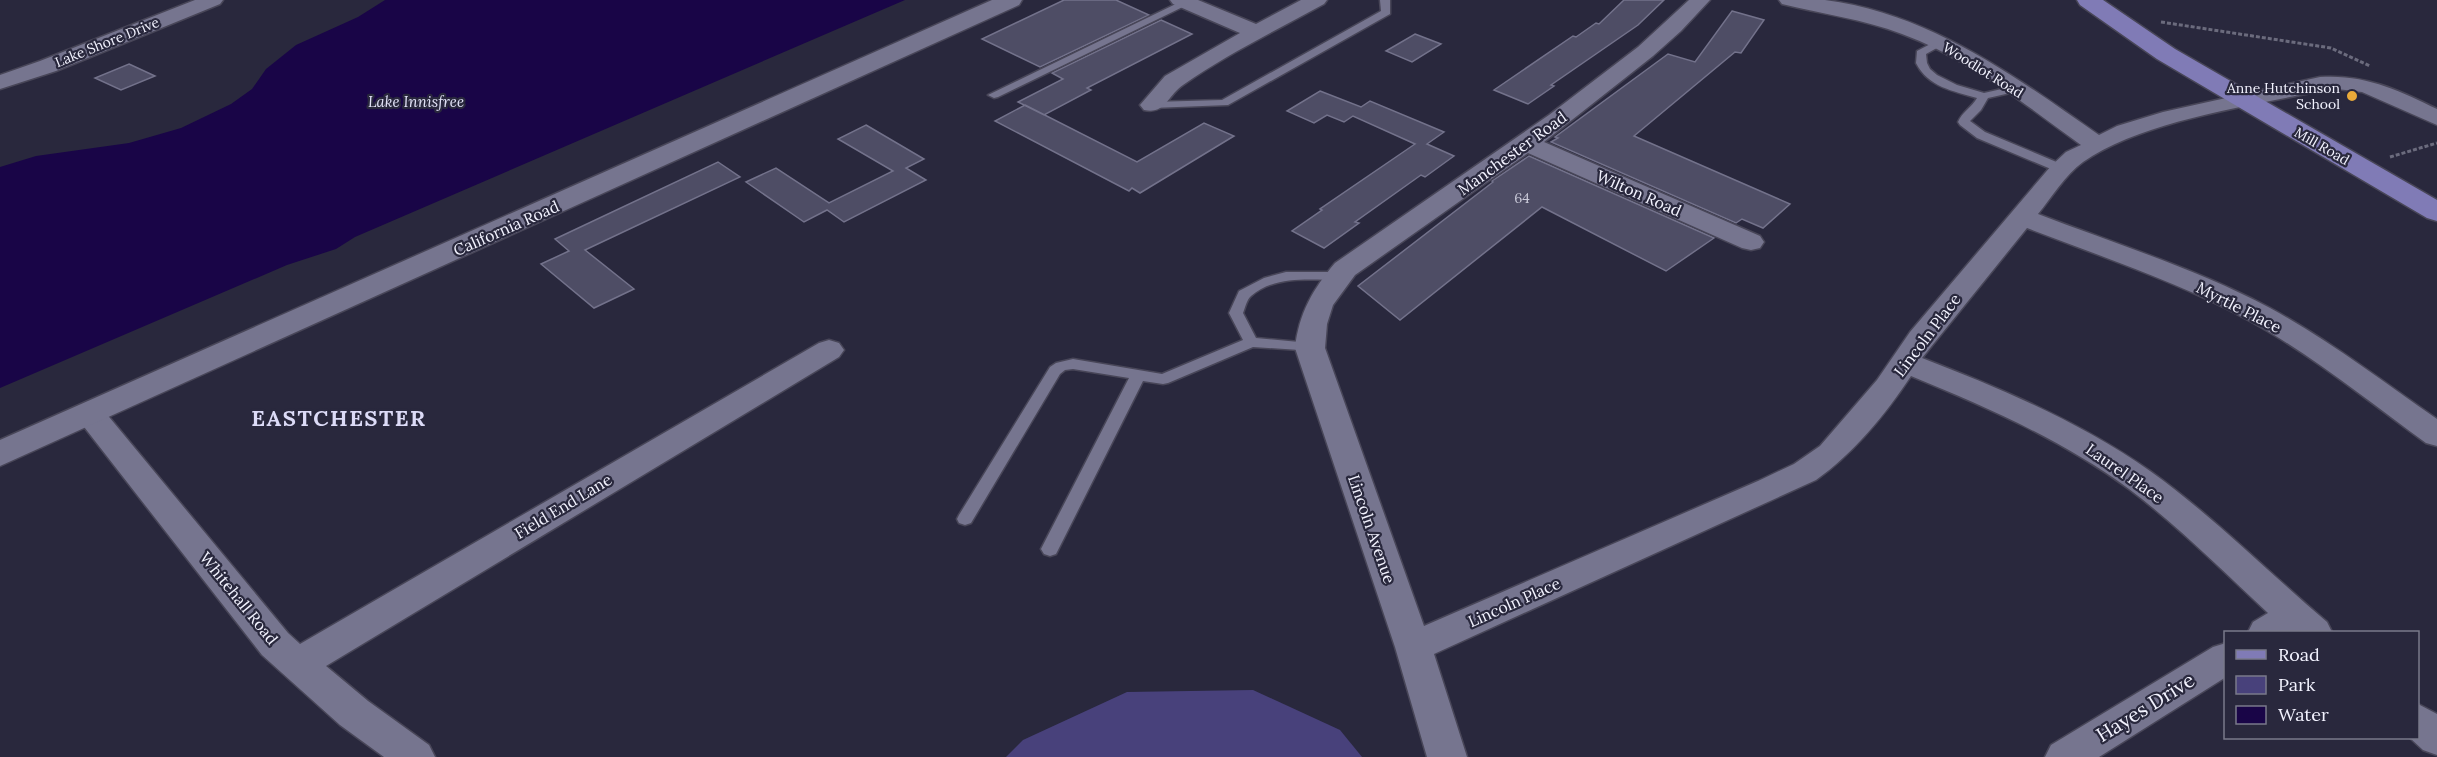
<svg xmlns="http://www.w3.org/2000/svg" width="2437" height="757" viewBox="0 0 2437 757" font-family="Lora,serif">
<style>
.green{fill:#48417b}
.water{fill:#190547}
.building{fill:#4e4d65;stroke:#73728b;stroke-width:1.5}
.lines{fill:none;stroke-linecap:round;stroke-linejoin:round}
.lane-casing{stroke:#484658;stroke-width:3}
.street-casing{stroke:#484658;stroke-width:3}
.secondary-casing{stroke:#484658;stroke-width:3}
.primary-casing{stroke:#484658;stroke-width:3}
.path{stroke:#6b6b7d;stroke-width:3;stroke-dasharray:4 2;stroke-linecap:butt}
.lane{fill:#76758f;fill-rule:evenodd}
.street{fill:#76758f;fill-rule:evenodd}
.secondary{fill:#76758f;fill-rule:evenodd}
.primary{fill:#807bb6;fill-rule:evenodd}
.poi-dot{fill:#eaaa39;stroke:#29283d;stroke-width:2}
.labels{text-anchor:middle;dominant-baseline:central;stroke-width:4.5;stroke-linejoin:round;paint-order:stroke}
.far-street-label{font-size:14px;fill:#f2f2fe;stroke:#29283d}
.far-poi-label{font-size:14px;fill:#f2f2fe;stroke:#29283d;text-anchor:end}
.number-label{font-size:14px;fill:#c9c9d8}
.far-water-label{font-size:15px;font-style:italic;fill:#e1e1f6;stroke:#29283d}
.street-label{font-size:16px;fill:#f2f2fe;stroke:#29283d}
.near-street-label{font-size:20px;fill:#f2f2fe;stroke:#29283d}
.district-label{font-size:22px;font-weight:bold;letter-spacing:1.5px;fill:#dcdbf7;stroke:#29283d}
</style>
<rect width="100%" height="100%" fill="#29283d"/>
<!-- green -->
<path class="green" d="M1253 690 1340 730 1362 757H1006L1023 740 1127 692Z"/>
<!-- water -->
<path class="water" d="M385 0H905L355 237 336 249 287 265 0 388V167L36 156 129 143 181 128 231 104 252 89 266 69 296 45 358 17Z"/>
<!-- building -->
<path class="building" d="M1064 0H1116L1149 15 1040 67 982 39Z
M1624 0H1664L1638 25 1551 85 1554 86 1528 104 1494 90 1573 36 1576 37 1596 23 1599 24Z
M1732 11 1764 20 1741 53 1735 52 1634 136 1790 204 1763 228 1742 219 1736 223 1551 142 1558 138 1555 137 1668 54 1695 62Z
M1161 20 1192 34 1087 88 1091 90 1044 115 1018 102 1063 79 1052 73Z
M1415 34 1441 44 1412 62 1386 51Z
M129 64 155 76 121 90 95 78Z
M1320 91 1361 107 1370 101 1444 132 1427 144 1454 156 1425 177 1421 175 1355 222 1359 223 1324 248 1292 231 1322 210 1320 209 1415 144 1353 116 1344 122 1327 115 1314 123 1287 111Z
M1025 105 1137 162 1204 123 1234 136 1140 193 1132 188 1129 191 995 121Z
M866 125 924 159 906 168 926 180 844 222 827 210 804 222 746 182 776 168 829 203 893 171 838 139Z
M1529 156 1714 238 1666 271 1542 207 1400 320 1358 286 1493 182 1492 181Z
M718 162 740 177 585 250 634 289 594 308 541 264 569 251 555 239Z"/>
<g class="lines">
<defs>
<path id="lane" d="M1184 0H1197L998 97 994 98 988 95Z
M1380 0H1390V14L1228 105 1152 108 1146 105 1152 102 1222 100 1381 11Z
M1940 39 1944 40V44L1926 54 1927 63 1930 69 1937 75 1957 85 1984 93 2015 86 2021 89 2019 91 1988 98 1981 110 1970 121 1985 132 2066 166 2068 169 2066 172H2058L1977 138 1960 125 1958 122C1962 112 1972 107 1977 98 1953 91 1928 87 1916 63L1917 51Z
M1286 272H1339L1346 276 1339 280C1310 280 1275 275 1251 296 1247 299 1245 308 1243 313L1256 338 1310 343 1315 345 1317 348 1315 351 1253 347 1168 383 1163 384 1143 381 1056 554 1050 556 1044 554 1041 549 1129 378 1073 369 1065 370 1060 374 971 523 965 525 959 523 957 519 959 515 1050 367 1056 363 1073 359 1162 374 1243 340 1229 313 1239 291 1264 278Z"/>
<path id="street" d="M195 0H223L220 4 56 71 0 89V75L40 61Z
M1170 0H1198L1256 24 1301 0H1327L1324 4C1277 30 1227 54 1183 85 1168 95 1165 115 1144 110L1140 105 1165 76 1240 33 1173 4Z
M1689 0H1710L1681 31 1653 56 1544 142 1760 236 1764 242 1760 248 1751 250 1742 248 1528 153 1355 275 1333 305 1327 324 1325 348 1424 626 1758 481 1794 464 1820 446 1877 380 1910 332 2051 166 2066 152 2081 145C2024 104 1968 58 1902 34 1863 19 1822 14 1782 4L1779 0C1794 0 1810 0 1825 0 1931 14 2014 76 2099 135L2117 126 2163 112 2320 77C2364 74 2399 90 2437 109V125L2362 92 2337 89 2320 91C2250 106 2141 121 2083 162 2065 175 2052 197 2038 214 2116 244 2197 269 2270 308 2329 340 2382 381 2437 419V446L2426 443C2368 401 2312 355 2250 321 2179 282 2102 257 2027 228L1922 358C2002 389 2080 422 2150 471 2213 516 2268 572 2327 622L2332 632H2248L2253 622 2268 613C2223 571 2178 526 2129 489 2062 440 1987 407 1911 376 1885 415 1854 453 1816 480L1434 654 1467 757H1427L1395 647 1295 348C1299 313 1313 289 1335 263L1549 115 1638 47Z
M829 340 839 343 844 350 839 357 326 666 368 701 429 745 435 757H384L340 725 262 655 74 414 78 406 89 403 100 406 288 633 300 644 819 343Z
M2226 643V677L2099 757H2045L2051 745 2213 647Z
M2418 704 2437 714V755L2423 750 2410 738H2418Z"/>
<path id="secondary" d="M992 0H1022L1019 5 0 466V440Z"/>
<path id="primary" d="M2077 0H2103L2175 49 2437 200V221L2427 218 2157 59 2080 5Z"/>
</defs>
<!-- lane casing -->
<use href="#lane" class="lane-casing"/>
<!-- street casing -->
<use href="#street" class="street-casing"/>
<!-- secondary casing -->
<use href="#secondary" class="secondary-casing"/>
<!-- primary casing -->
<use href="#primary" class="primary-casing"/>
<!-- path -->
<path class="path" d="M2161 22 2331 48 2370 66
M2390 157 2437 143"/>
<!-- lane -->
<use href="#lane" class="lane"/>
<!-- street -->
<use href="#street" class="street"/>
<!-- secondary -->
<use href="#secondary" class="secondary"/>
<!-- primary -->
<use href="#primary" class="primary"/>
</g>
<!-- markers -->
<circle class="poi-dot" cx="2352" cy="96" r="6"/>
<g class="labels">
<!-- far-street labels -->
<g class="far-street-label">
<text transform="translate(107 42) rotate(-22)">Lake Shore Drive</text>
<text transform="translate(1983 70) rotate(32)">Woodlot Road</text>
<text transform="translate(2322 146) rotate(30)">Mill Road</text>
</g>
<!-- far-poi labels -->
<g class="far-poi-label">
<text x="2340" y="88">Anne Hutchinson<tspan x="2340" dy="16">School</tspan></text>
</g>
<!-- number labels -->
<g class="number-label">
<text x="1522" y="198">64</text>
</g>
<!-- far-water labels -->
<g class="far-water-label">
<text x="416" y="101">Lake Innisfree</text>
</g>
<!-- street labels -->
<g class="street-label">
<text transform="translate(1512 153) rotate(-36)">Manchester Road</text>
<text transform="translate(1639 193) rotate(24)">Wilton Road</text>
<text transform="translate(506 228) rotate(-24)">California Road</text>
<text transform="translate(2239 307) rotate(27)">Myrtle Place</text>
<text transform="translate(1927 335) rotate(-53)">Lincoln Place</text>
<text transform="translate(2125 473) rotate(35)">Laurel Place</text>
<text transform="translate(563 506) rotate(-31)">Field End Lane</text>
<text transform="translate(1372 529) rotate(71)">Lincoln Avenue</text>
<text transform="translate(239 598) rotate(51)">Whitehall Road</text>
<text transform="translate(1514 602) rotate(-24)">Lincoln Place</text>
</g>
<!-- near-street labels -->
<g class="near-street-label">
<text transform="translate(2145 707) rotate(-32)">Hayes Drive</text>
</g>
<!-- district labels -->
<g class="district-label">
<text x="339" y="418">EASTCHESTER</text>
</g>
</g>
<!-- legend -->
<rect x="2224" y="631" width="195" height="108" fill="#29283d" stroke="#79798a" stroke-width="1.5"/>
<rect x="2236" y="650" width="30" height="9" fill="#807bb6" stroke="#79798a" stroke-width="1.5"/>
<text x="2278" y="661" font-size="18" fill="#f2f2fe">Road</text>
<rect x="2236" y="676" width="30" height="18" fill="#48417b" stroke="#79798a" stroke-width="1.5"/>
<text x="2278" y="691" font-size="18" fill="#f2f2fe">Park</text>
<rect x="2236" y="706" width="30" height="18" fill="#190547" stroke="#79798a" stroke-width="1.5"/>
<text x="2278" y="721" font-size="18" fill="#f2f2fe">Water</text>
</svg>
